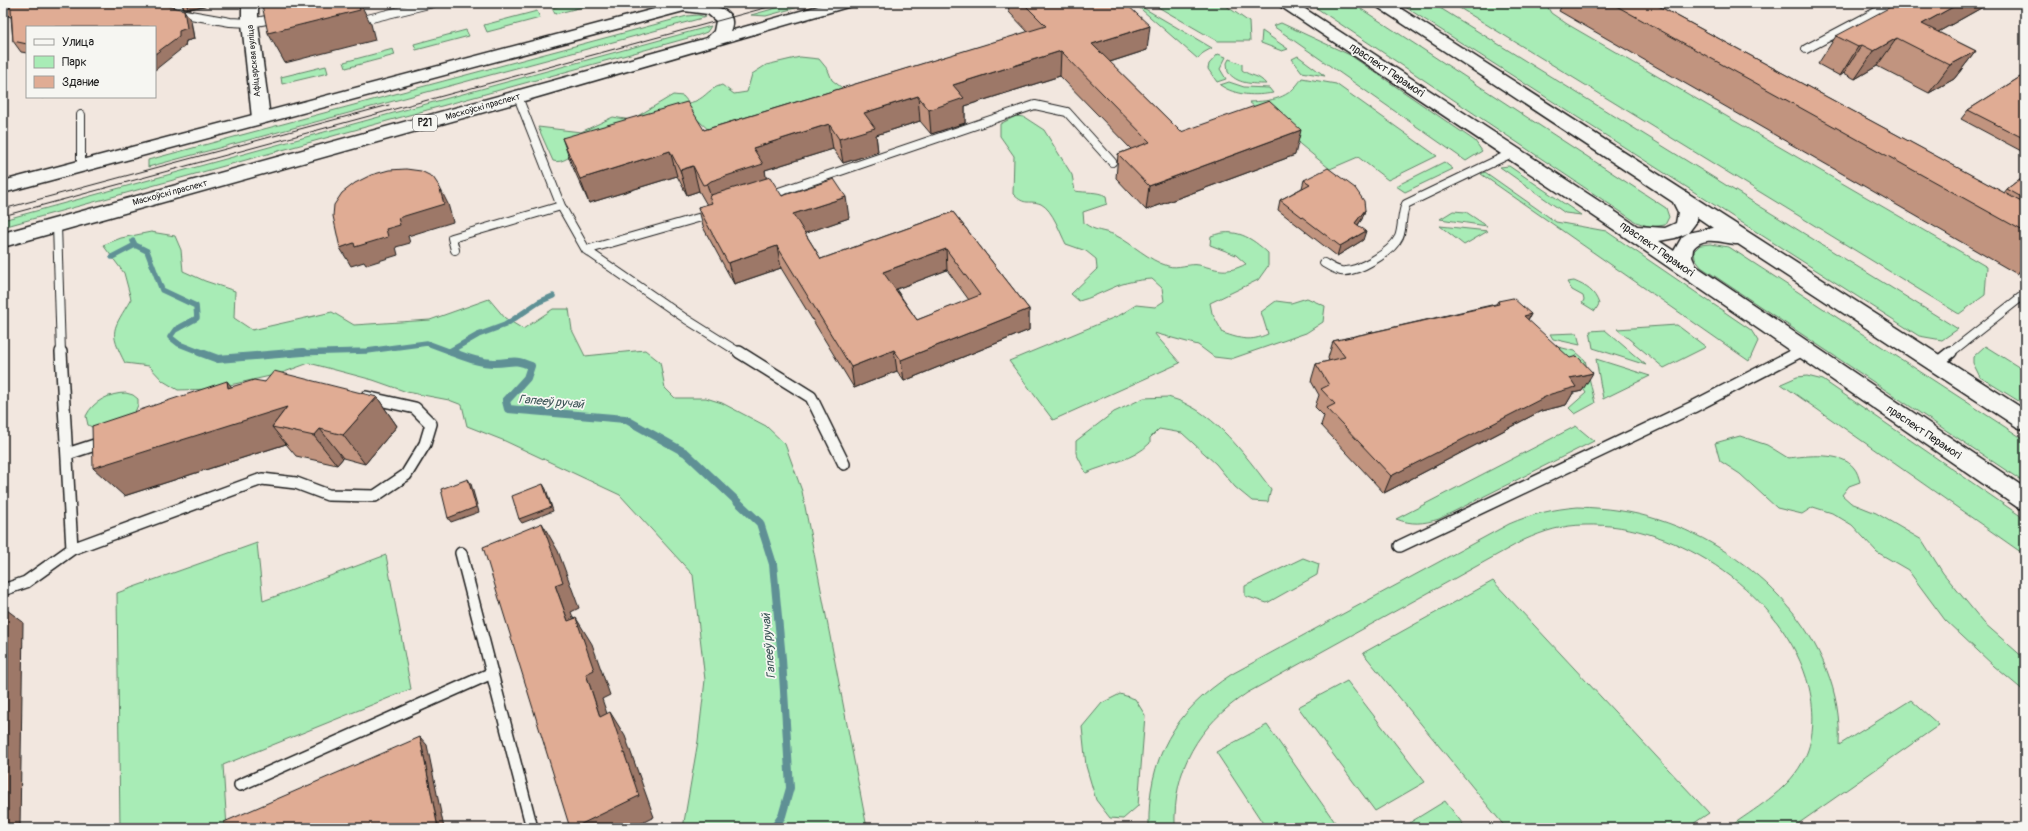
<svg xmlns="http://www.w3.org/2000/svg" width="2028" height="831" viewBox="0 0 2028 831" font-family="Pangolin,sans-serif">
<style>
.green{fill:#a8ecb6;stroke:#628469}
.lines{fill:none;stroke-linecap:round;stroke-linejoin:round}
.stream-far1{stroke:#5f9095;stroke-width:5.5}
.stream{stroke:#5f9095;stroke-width:8}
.lane-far1-casing{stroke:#1c1c1c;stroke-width:10}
.lane-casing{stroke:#1c1c1c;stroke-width:14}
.secondary-casing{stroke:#1c1c1c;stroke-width:3}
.primary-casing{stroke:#1c1c1c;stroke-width:3}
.lane-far1{stroke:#f6f6f2;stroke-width:8}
.lane{stroke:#f6f6f2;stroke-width:11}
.secondary{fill:#f6f6f2;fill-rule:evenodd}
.primary{fill:#f6f6f2;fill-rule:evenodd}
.tram{stroke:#1c1c1c;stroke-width:1}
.wall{fill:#c1947f;stroke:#1c1c1c;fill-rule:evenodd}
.shaded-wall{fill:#9d7868;stroke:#1c1c1c}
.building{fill:#e0ac94;stroke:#1c1c1c;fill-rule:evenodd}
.labels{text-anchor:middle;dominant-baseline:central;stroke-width:3.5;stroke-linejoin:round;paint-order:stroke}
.far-street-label{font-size:9px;fill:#1c1c1c;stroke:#f6f6f2}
.shield{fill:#f6f6f2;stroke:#5d5d5c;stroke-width:1}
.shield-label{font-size:10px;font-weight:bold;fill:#1c1c1c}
.street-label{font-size:11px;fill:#1c1c1c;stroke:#f6f6f2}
.water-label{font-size:12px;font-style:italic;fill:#3e5658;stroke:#f6f6f2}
</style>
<rect width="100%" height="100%" fill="#f2e7df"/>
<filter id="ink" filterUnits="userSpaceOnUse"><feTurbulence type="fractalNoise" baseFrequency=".025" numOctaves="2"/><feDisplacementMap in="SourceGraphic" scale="8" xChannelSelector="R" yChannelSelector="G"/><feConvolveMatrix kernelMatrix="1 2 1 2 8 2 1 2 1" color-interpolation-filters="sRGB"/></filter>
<g filter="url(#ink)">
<!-- green -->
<path class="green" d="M569 3H598L555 14 552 8Z
M794 3H813L766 16 751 15Z
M1134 3H1135L1212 48 1203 53 1198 59Z
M1151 3H1222L1249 22 1250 41H1217Z
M1309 3H1352L1666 208 1669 217 1665 225 1651 227 1636 222Z
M1399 3H1432L1958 329 1942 340 1919 336Z
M1467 3 1546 4 1551 13 1567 24 1987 267 1985 295 1959 314 1458 7Z
M537 11 540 18 487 32 484 25Z
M698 15 706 17 148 167V160L687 16Z
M1281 23 1350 55 1475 141 1482 151 1466 161 1273 26Z
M711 26 707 32 699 35 3 227V220Z
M466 30 469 36 416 50 414 44Z
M1262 31 1288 49 1282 51 1261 43Z
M393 49 395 55 346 68 344 62Z
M1218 54 1226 57 1220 69 1226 79 1217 82 1208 69 1209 64Z
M1298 56 1325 76 1302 72 1292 59Z
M800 57 819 59 828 70 832 80 846 91 714 135 698 120 580 149C572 155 563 164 553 161L538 127 581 132 613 117 631 120 673 95 683 96 689 103C707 99 705 90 722 85L734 94 747 92 752 74 766 65Z
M1229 59 1242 64V70C1251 77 1258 74 1266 84 1252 84 1237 84 1228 72L1227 63Z
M326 66 328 73 282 84 281 77Z
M1302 78 1336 84 1437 156 1388 180 1358 157 1330 169 1249 102C1272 101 1289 99 1302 78Z
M1229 82 1244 87 1269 88 1273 93C1255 96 1236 96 1220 85Z
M1016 116 1024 117 1044 130 1072 175 1075 191C1086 193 1097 191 1106 196L1107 204 1083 212 1084 223C1096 232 1103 230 1115 235 1133 244 1148 260 1168 266 1178 269 1189 263 1199 265 1220 270 1226 274 1246 264L1236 255 1210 245 1211 236C1235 227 1251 237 1268 253V266L1258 280 1210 303 1212 313 1223 333C1241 339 1250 342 1268 334L1261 312 1276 301 1291 303 1307 298 1325 306 1323 322 1306 333 1231 359 1214 357 1198 345 1154 333 1180 363 1053 420 1009 361 1120 315 1136 305 1155 307 1164 301 1162 288 1152 279C1138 280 1125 282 1112 288 1100 293 1091 298 1079 301L1071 294 1097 269 1096 259 1086 251 1066 244C1060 233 1053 210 1041 204 1028 199 1026 207 1013 194L1014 156 1000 136V124Z
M1444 162 1453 169 1405 192 1396 186Z
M1509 166 1581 215 1565 213 1500 167Z
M1485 172 1556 222 1606 231 1751 330 1758 341 1749 361 1481 174Z
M1453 211 1466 212 1487 226 1440 219Z
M1440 226 1488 231 1464 245Z
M151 232 175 236 181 250 183 271 205 281 235 291 234 318 252 330 332 312 354 325 430 320 489 299 505 318 523 329 553 309H569L572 330 585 356 645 350 660 362 665 388 675 398H706L722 403 766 426 785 444 802 491 867 828H683L698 741 705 680 693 575 620 495 505 441 467 426 462 405 449 400 407 392 373 380 309 363 279 374 212 389 178 390 163 381 149 366 125 363C108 330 113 330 131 299L124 273 103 245 121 238Z
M1710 244 1729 247 2025 440V483L1701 267 1695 259 1694 251 1700 245Z
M1574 281C1586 286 1595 291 1599 304L1595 311 1582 303 1584 300 1583 296 1572 290 1567 282Z
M1677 325 1706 347 1664 368 1617 329Z
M1605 330 1646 365 1593 348 1590 331Z
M1577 333 1580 345 1553 339 1550 334Z
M1554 346 1575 351 1585 360 1595 403 1575 414 1569 408 1586 393Z
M1985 346 2025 371V405L1980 377 1973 363V357Z
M1596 359 1650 376 1603 399Z
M1807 376 1823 380 2025 519V555L1781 384 1797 377Z
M126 393 133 395 138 399V405L135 412 94 428 88 425 86 416C93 401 110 393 126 393Z
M1168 397C1174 399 1182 401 1188 405 1220 420 1250 461 1271 489L1268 502 1252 501 1235 487 1216 464 1182 433 1159 429 1150 438V443C1134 460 1107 464 1086 473L1076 453V441L1114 412 1144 398Z
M1576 426 1594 441 1439 519C1423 524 1412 525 1396 519Z
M1740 436 1767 445 1788 458C1806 456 1842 451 1854 468 1857 471 1859 478 1860 482L1849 486 1842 495 1851 503 1876 513 1922 540 1943 573 1984 623 2025 659V692L1994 666 1945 620 1908 570 1877 552 1852 525 1832 513 1813 507 1802 514 1777 508 1740 474 1720 461 1715 443Z
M1578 507C1606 508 1632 511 1659 520 1753 550 1845 640 1839 745L1911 700 1939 725 1792 828H1728C1754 809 1786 792 1802 763 1815 741 1815 712 1809 687 1786 596 1678 522 1585 525 1563 525 1544 531 1524 540L1247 693C1198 726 1173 768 1175 828H1149C1147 758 1175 711 1232 674L1509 524C1532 514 1553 509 1578 507Z
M257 543 263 601 386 555 411 689 223 765 227 828H120L117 593Z
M1303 558 1319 564 1317 575 1267 603 1245 596V586Z
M1493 581 1709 813 1687 828H1506L1363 653Z
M1347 681 1425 782 1375 811 1298 707Z
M1120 694 1135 699 1145 715 1138 806 1123 819 1110 818 1096 800 1086 766 1082 727 1102 703Z
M1267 725 1339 828H1266L1216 752Z
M1445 801 1466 828H1401Z"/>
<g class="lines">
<!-- stream-far1 -->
<path class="stream-far1" d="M133 241 135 245 147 251 162 290 196 306 197 318 175 330 170 337 179 344 202 353
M112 257 135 245
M450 351 478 335 505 325 539 302 553 296
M291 353 367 351 427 343 454 353"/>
<!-- stream -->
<path class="stream" d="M199 352 218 359 303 352
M451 352C465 357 479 363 494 363 513 363 512 358 531 366L527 378 506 401 508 409 625 419 686 453 760 523 773 564 782 659 790 788 782 816 774 828"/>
<defs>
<path id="lane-far1" d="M178 3 179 13 230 22 250 23 278 18
M355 22 433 3
M1806 49 1893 3
M518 97 561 206 586 250 686 319 740 353
M81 115V165
M767 196 1035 105 1067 112 1112 162
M57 225 61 353
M455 250 452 238 561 206
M586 250 712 214
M1324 263C1329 266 1335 270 1341 271 1357 273 1392 252 1399 237 1403 227 1401 215 1406 204L1512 153
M1797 353 1803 350
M1950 353 2025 294"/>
<path id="lane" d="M739 352 811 397 844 464
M1936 364 1951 352
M67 454 104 442
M1400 546 1693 407 1799 352
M72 549 262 479 296 483 328 495 375 496 406 475 425 444 431 424 415 408 366 397
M461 553 532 828
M3 590 26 582 72 549 61 352
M240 785 492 673"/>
<path id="secondary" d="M242 3H258V23L270 118 267 122 261 123 255 122 252 118 242 23Z"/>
<path id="primary" d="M677 3C692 3 743 2 730 31L829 3H854L851 6 524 101 3 247V233L707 38 714 31 716 21 708 14 684 11 3 193V181Z
M1277 3H1296L1637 226 1665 228 1676 223 1678 212 1673 202 1376 6 1373 3H1392L2025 410V430L2017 427 1738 244C1724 244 1704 234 1693 249L1692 257 1696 266 2025 488V510L2017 507 1619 233 1280 6ZM1697 217 1713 228 1688 233 1697 221ZM1688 233 1682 237 1674 251 1659 241 1675 238Z"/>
</defs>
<!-- lane-far1 casing -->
<use href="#lane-far1" class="lane-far1-casing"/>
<!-- lane casing -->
<use href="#lane" class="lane-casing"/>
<!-- secondary casing -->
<use href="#secondary" class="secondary-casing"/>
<!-- primary casing -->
<use href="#primary" class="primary-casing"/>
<!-- lane-far1 -->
<use href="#lane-far1" class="lane-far1"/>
<!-- lane -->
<use href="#lane" class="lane"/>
<!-- secondary -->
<use href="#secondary" class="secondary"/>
<!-- primary -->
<use href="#primary" class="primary"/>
<!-- tram -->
<path class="tram" d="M3 209 389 105
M3 216 783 3"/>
</g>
<!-- wall -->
<path class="wall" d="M3 3H173L174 8 191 21 194 39 186 41 185 46 27 27V53L21 52 13 41 11 17 8 16 3 9Z
M181 3H218L189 9 184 8Z
M1008 3H1125L1147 50 1110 62 1181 132 1295 155 1146 210 1116 178 1118 154 1131 149 1060 76 965 106V123L931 134 920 121 876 135 878 152 843 163 833 149 765 170 766 178 782 196 849 218 805 233 821 259 953 212 1029 309V330L904 381 897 371 854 388 781 268 734 284 704 229 698 207 707 205 699 191 687 195 677 176 589 203 571 163 562 138 704 130 1028 32 1009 12ZM947 270 969 300 917 320 896 289Z
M1563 3H1653L2004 193 2007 189 2025 175V267L2017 274 1559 11Z
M1990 3 1938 32 1976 51 1954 79 1929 93 1877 66 1855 79 1844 73 1840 76 1818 64 1836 36Z
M2025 74V153L1961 119 1968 110Z
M1304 180 1365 210 1362 219 1358 225 1363 240 1337 256 1278 210 1280 200 1302 188Z
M1498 301 1531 314 1528 320 1582 391 1573 393 1566 405 1541 411 1384 493 1321 425 1324 416 1315 407 1319 395 1311 381 1316 364 1329 361 1328 358 1333 341 1496 304Z
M265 382 377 397 397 426 365 464 343 458 337 465 296 456 286 444 124 496 232 387Z"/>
<!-- shaded-wall -->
<path class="shaded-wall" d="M168 3H173L175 16 168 6Z
M185 3H218L189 9Z
M292 3H293L304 24 358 3H360L371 24 375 40 285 63 268 33 293 8Z
M1960 3H1990L1913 46 1922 24Z
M184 10 191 21 194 39 186 41 185 46 155 70V54L179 31Z
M1150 26 1147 50 1091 68 1092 44Z
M1897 38 1877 66 1855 79 1874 51Z
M1862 45 1844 73 1840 76 1858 47Z
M1061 51 1060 76 965 106V123L931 134 929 110 953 85Z
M1976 51 1954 79 1929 93 1950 65Z
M918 96 920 121 876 135 878 152 843 163 839 139 864 113Z
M41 97H47L42 98Z
M829 124 833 149 765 170 768 189 714 209 707 184 753 148Z
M1301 130 1295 155 1146 210 1149 186Z
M670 151 677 176 589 203 580 179Z
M693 166 699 191 687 195 680 170Z
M439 186 448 204 453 222 408 236 410 243 396 247 398 255 366 265 364 262 351 266 340 248 386 229 398 218Z
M846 197 849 218 797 236 793 214Z
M1365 210 1362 219 1352 233 1355 223Z
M1366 231 1363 240 1337 256 1340 246Z
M777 246 781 268 734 284 728 263Z
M946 249 947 270 886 293 883 272Z
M2025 265V267L2017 274Z
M1029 309V330L904 381 901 360Z
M1531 314 1522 331 1524 316Z
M894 350 897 371 854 388 851 367Z
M1593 373 1582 391 1573 393 1566 405 1541 411 1384 493 1391 476 1570 378Z
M227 381 251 411 287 407 272 427 286 444 124 496 93 468 228 388Z
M377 397 397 426 365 464 343 435Z
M320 429 343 458 337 465 314 436Z
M468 479 471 484 479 512 451 522 448 518Z
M543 484 546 489 553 511 522 523 519 519Z
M542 523 558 551 579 608 571 612 584 647 568 621 555 585Z
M3 607 23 622 20 828H3Z
M576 618 592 644 610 695 602 699 616 740 600 717 586 674Z
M610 712 625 736 654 817 632 828H573Z
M420 737 427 745 444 828H438Z"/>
<!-- building -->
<path class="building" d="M3 3H168V6L184 10 187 28 179 31V36L155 54V27H27V44L13 41 11 8 3 7Z
M272 3H292L293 8 315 3H358L360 10 268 33 262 5Z
M1023 3H1125L1150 26 1092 44 1181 132 1269 101 1301 130 1149 186 1118 154 1150 142 1061 51 953 85 964 98 929 110 918 96 864 113 875 128 839 139 829 124 753 148 763 164 711 181 707 184 703 185 693 166 680 170 670 151 580 179 562 138 687 102 704 130 1046 26Z
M1611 3H1653L2025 204V232Z
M1898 3H1960L1922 24 1976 51 1950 65 1897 38 1874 51 1862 45 1858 47 1836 36Z
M2025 74V139L1968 110Z
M1328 168 1355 188 1364 201 1365 210 1355 223 1366 231 1340 246 1280 200 1310 184 1304 180Z
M406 169 421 171 433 177 439 186 444 204 398 218 400 225 386 229 388 237 355 247 354 243 340 248 333 216 334 205 342 193 355 183 371 175 389 170Z
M2025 175V199L2007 189Z
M770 177 782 196 834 179 846 197 793 214 821 259 953 212 1029 309 901 360 894 350 851 367 777 246 728 263 698 207 712 203 709 197 711 195ZM946 249 980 295 917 320 883 272Z
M1513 298 1531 314 1524 316 1570 358 1577 356 1593 373 1570 378 1576 387 1551 394 1391 476 1327 408 1335 404 1321 389 1329 385 1316 364 1345 357 1333 341 1499 304 1498 301Z
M274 371 377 397 343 435 320 429 314 436 272 427 287 407 93 468 92 426 227 381 228 388 254 380 265 382Z
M468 479 476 507 448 518 441 489Z
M543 484 551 507 519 519 512 496Z
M542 523 563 582 555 585 568 621 576 618 594 670 586 674 600 717 610 712 639 796 573 828H570L483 547Z
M420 737 438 828H225L224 822Z"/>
</g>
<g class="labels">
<!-- far-street labels -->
<g class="far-street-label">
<text transform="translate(254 61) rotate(-96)">Афіцэрская вуліца</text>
<text transform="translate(483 107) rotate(-16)">Маскоўскі праспект</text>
<text transform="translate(170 193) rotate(-15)">Маскоўскі праспект</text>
</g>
<!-- shield labels -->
<rect class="shield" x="413" y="115" width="24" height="16" rx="3"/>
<g class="shield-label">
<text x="425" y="123">Р21</text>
</g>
<!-- street labels -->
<g class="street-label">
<text transform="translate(1387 70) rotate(34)">праспект Перамогі</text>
<text transform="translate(1657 249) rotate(35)">праспект Перамогі</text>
<text transform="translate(1924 432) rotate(34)">праспект Перамогі</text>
</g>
<!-- water labels -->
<g class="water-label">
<text transform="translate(551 402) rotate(5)">Гапееў ручай</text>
<text transform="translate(769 646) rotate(-95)">Гапееў ручай</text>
</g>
</g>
<!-- margin -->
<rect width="2028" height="831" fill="none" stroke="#f6f6f2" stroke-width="16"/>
<rect x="8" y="8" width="2012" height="815" fill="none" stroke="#1c1c1c" stroke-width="1.5" filter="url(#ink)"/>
<!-- legend -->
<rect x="26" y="26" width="130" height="72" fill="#f6f6f2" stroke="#9f9f9c"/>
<rect x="34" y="39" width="20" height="6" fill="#f6f6f2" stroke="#9f9f9c"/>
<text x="62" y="46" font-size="12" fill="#1c1c1c">Улица</text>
<rect x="34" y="56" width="20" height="12" fill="#a8ecb6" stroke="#9f9f9c"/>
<text x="62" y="66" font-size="12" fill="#1c1c1c">Парк</text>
<rect x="34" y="76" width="20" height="12" fill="#e0ac94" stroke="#9f9f9c"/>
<text x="62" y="86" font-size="12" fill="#1c1c1c">Здание</text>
</svg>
